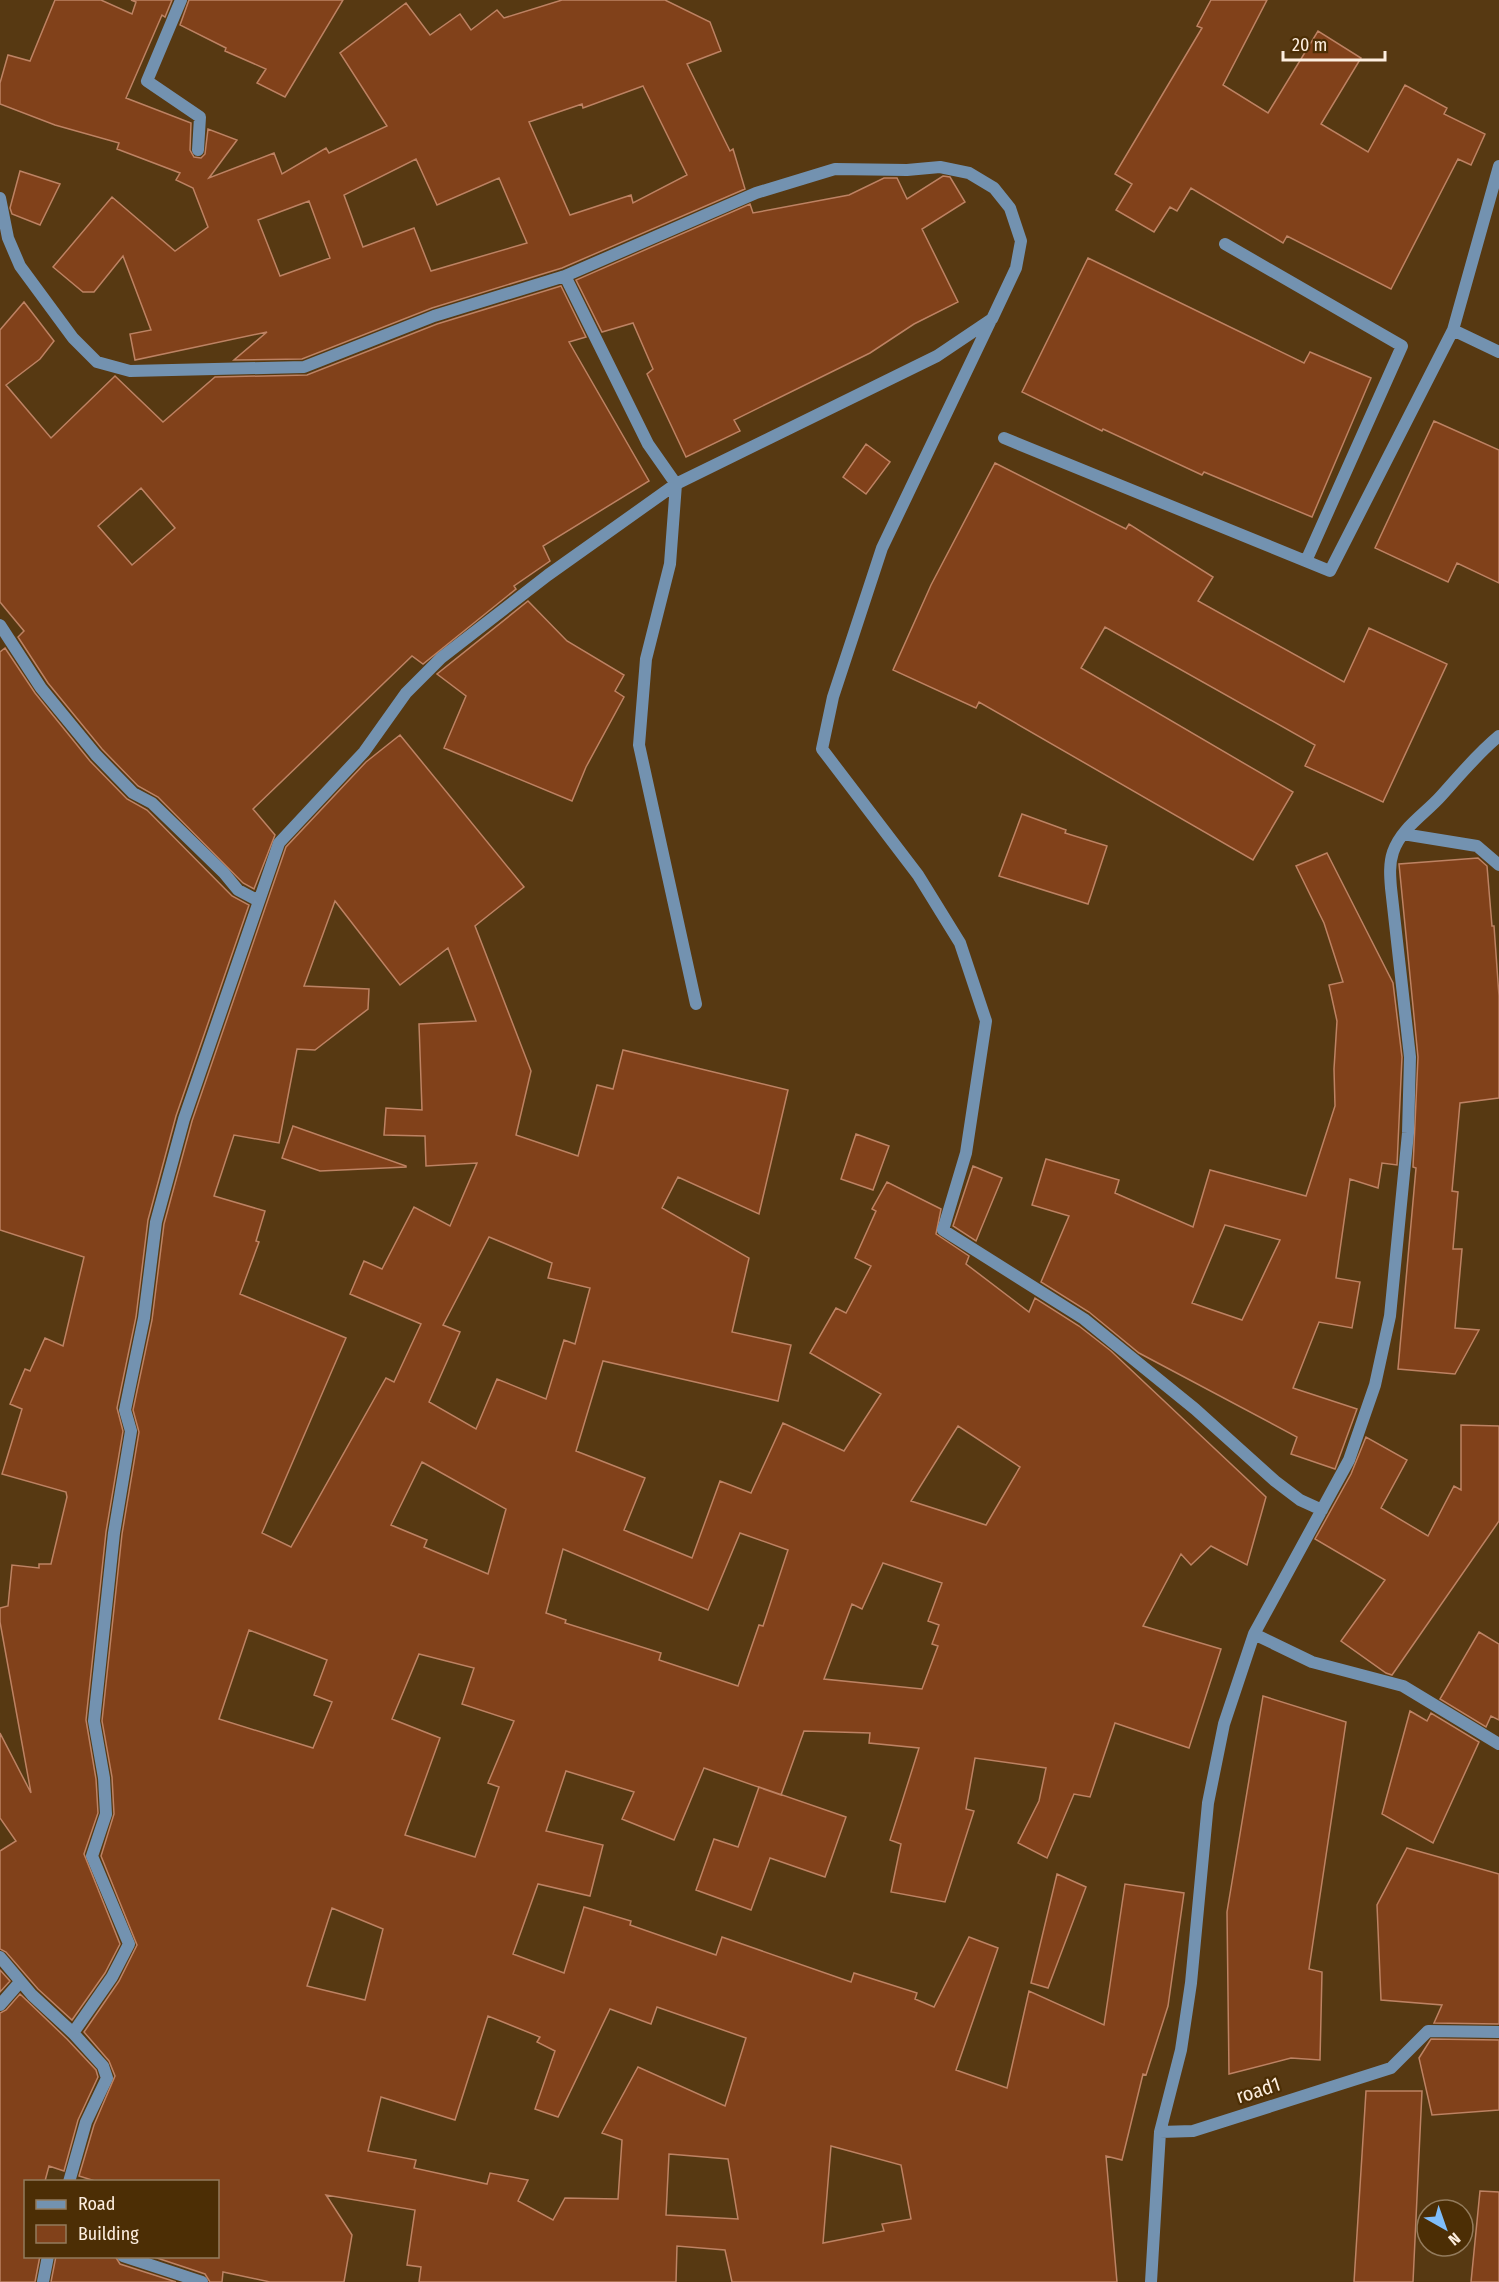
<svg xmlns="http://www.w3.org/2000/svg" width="1499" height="2282" viewBox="0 0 1499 2282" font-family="'Fira Sans Condensed',sans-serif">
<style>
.building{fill:#81411a;stroke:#bd8263;stroke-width:1.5;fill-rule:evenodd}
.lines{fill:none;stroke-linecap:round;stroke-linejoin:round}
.minor{stroke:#7392b0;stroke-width:12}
.labels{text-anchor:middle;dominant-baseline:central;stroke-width:4.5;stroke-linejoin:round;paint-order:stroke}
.street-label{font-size:20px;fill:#fdeedf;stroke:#4c2e05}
</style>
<rect width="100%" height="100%" fill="#573912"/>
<!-- building -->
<path class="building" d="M55 0H101L132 14 136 2 131 0H172L165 17 162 15 126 98 191 123 190 150 194 157 201 158 205 154 208 129 237 140 209 178 274 153 282 174 326 148 329 153 387 126 340 53 406 3 430 35 460 14 471 30 497 10 504 18 562 0H665L710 22 721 51 687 64 730 151 733 149 745 189 562 268 432 308 302 359 234 360 267 332 135 360 130 334 151 330 123 256 94 292H83L53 267 112 197 175 251 208 227 193 188 176 180 180 173 117 149 119 143 55 125 0 104V83L8 55 30 61ZM643 86 687 175 633 203 631 195 570 215 529 122 582 104 583 108ZM416 159 437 205 499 178 527 243 431 271 414 228 363 247 344 195ZM309 201 330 258 280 276 258 220Z
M189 0H343L285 97 257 83 266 69 225 51 226 48 180 25Z
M1211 0H1267L1223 85 1268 113 1318 31 1361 58 1321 124 1368 152 1405 85 1447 108 1444 114 1485 134 1471 165 1458 159 1391 289 1287 236 1283 243 1191 188 1177 211 1170 207 1154 232 1116 210 1132 184 1115 174 1202 28 1197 26Z
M20 171 60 184 40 225 12 214 10 208Z
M943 176 950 177 965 202 922 229 958 302 914 324 870 353 734 420 740 431 686 457 647 374 653 369 633 323 602 332 576 280 750 204 753 213 849 195 884 178H897L907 199Z
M1088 258 1304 363 1310 352 1371 378 1312 517 1204 472 1202 475 1103 429 1102 431 1022 392Z
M561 286 586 337 569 342 649 481 543 546 550 561 514 586 516 589 423 664 412 656 253 809 275 835 254 889 243 883 158 797 138 786 102 749 48 683 18 637 24 631 0 602V330L24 302 54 341 40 359 6 385 51 438 115 376 163 422 215 377 307 375 437 324ZM141 488 175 528 132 565 98 526Z
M1434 421 1499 450V583L1457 563 1448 582 1375 548Z
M866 444 890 462 866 494 843 477Z
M995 463 1126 529 1129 524 1213 577 1198 601 1344 682 1369 628 1447 664 1383 802 1305 766 1315 745 1105 627 1081 668 1293 792 1253 860 979 702 976 708 893 670 931 585Z
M528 601 567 641 624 675 615 691 624 697 586 767 572 801 444 748 466 696 437 674Z
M5 648 35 693 90 761 127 799 147 810 232 896 249 905 176 1116 148 1220 136 1317 117 1408 123 1431 106 1532 86 1720 96 1779 98 1813 84 1854 120 1944 105 1973 72 2020 38 1989 6 1952 0 1949V1851L16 1841 0 1818V1733L31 1793 0 1622V1608L8 1606 12 1565 39 1568V1564H51L67 1497 66 1492 2 1474 22 1409 10 1404 25 1369 30 1371 45 1338 63 1346 84 1257 0 1230V652Z
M400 735 524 887 475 926 531 1071 516 1135 578 1156 597 1085 613 1089 623 1050 788 1090 759 1214 678 1177 662 1208 749 1258 732 1332 791 1345 778 1401 603 1361 576 1451 645 1478 624 1530 692 1558 720 1481 751 1493 783 1423 844 1451 881 1394 810 1353 836 1308 846 1313 871 1266 855 1258 876 1211 872 1209 887 1182 941 1209 936 1234 969 1256 966 1264 1029 1312 1035 1298 1079 1326 1111 1351 1266 1497 1247 1565 1211 1546 1191 1565 1181 1554 1143 1626 1221 1649 1189 1748 1115 1723 1090 1797 1074 1794 1047 1858 1018 1843 1039 1801 1046 1768 975 1758 966 1809 974 1811 945 1902 891 1892 901 1844 890 1840 919 1748 869 1743 870 1733 804 1731 781 1795 704 1768 674 1840 622 1819 634 1792 566 1771 546 1831 603 1845 590 1896 538 1884 513 1954 564 1973 584 1907 631 1921 630 1925 716 1955 722 1937 851 1982 854 1973 917 1993 915 1999 934 2007 969 1937 998 1948 956 2070 1007 2088 1029 1991 1104 2025 1125 1884 1184 1893 1168 2006 1146 2075 1143 2074 1122 2160 1106 2156 1117 2282H732L725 2250 677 2246 676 2282H419L421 2267 407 2265 415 2210 326 2195 352 2235 344 2282H270L223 2272 222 2282H210L205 2274 151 2256H218V2181H95L79 2176 94 2125 115 2076 109 2061 84 2032 119 1981 137 1945 101 1856 114 1814 112 1777 102 1721 122 1534 139 1432 133 1410 152 1320 164 1224 192 1121 286 847 366 762ZM335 901 400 985 448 948 476 1021 419 1024 422 1110 386 1108 384 1135 425 1136 426 1166 477 1163 450 1226 414 1207 382 1269 364 1261 350 1294 421 1324 394 1382 386 1378 291 1547 262 1533 346 1338 240 1294 259 1242 256 1241 265 1211 214 1196 234 1135 279 1143 297 1049 315 1050 368 1009 369 989 304 986ZM489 1237 552 1263 548 1278 590 1288 575 1344 564 1340 546 1399 497 1379 476 1429 429 1402 460 1332 443 1325ZM958 1426 1020 1467 986 1525 911 1501ZM422 1462 506 1509 488 1574 424 1547 427 1540 391 1525ZM740 1533 788 1550 763 1626 759 1625 738 1686 659 1660 661 1653 565 1623 566 1620 546 1613 563 1549 708 1610ZM883 1563 942 1583 928 1621 939 1625 932 1644 938 1646 922 1689 824 1679 852 1604 862 1609ZM249 1630 327 1660 314 1695 332 1702 313 1748 219 1719ZM419 1654 474 1668 462 1704 514 1721 488 1783 499 1787 475 1857 405 1835 440 1738 392 1719ZM332 1908 383 1929 365 2000 307 1986ZM657 2007 746 2038 725 2106 638 2067 602 2133 622 2140 618 2199 565 2198 553 2220 518 2201 528 2180 490 2173 487 2184 414 2168 416 2160 368 2151 381 2097 455 2120 488 2016 540 2037 537 2042 555 2051 535 2109 558 2117 610 2009 651 2024ZM831 2146 901 2165 911 2219 882 2224 884 2231 823 2243ZM669 2154 728 2159 738 2219 666 2215Z
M1022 814 1066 830 1065 833 1107 846 1088 904 999 876Z
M1327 853 1393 983 1402 1057 1397 1165 1382 1163 1378 1188 1350 1179 1336 1278 1360 1282 1352 1328 1319 1322 1293 1388 1357 1409 1335 1469 1291 1454 1297 1437 1139 1353 1089 1312 1041 1282 1069 1216 1032 1205 1046 1159 1119 1180 1115 1193 1193 1227 1210 1170 1306 1196 1335 1106 1334 1069 1337 1021 1329 985 1343 982 1324 923 1296 866ZM1225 1225 1280 1240 1242 1320 1192 1303Z
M1478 858 1487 866 1492 926H1494L1499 996V1098L1460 1103 1452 1191 1458 1192 1453 1249H1462L1455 1328 1479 1330 1455 1374 1398 1369 1416 1168 1413 1167 1418 1057 1399 864Z
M293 1126 406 1166V1167L320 1171 282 1158Z
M856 1134 889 1146 873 1190 841 1179Z
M973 1166 1002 1178 976 1241 953 1226Z
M1461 1425 1499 1426V1521L1392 1675 1386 1673 1341 1641 1385 1580 1315 1539 1351 1474 1366 1437 1407 1460 1381 1508 1428 1536 1454 1486 1461 1490Z
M1479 1632 1499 1644V1720L1491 1716 1486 1727 1440 1699Z
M1263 1696 1346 1722 1309 1969 1322 1972 1320 2060 1291 2058 1229 2074 1227 1912Z
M1410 1711 1427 1721 1431 1713 1479 1742 1433 1843 1382 1814Z
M759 1787 846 1817 825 1877 770 1858 751 1910 696 1890 714 1839 738 1847Z
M1407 1848 1499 1874V2024L1434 2023 1442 2005 1381 2000 1377 1905Z
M1057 1874 1086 1887 1048 1988 1031 1983Z
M0 1970 10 1981 0 1992Z
M20 1994 67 2039 96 2070 98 2077 78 2120 64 2171 49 2166 45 2181H26V2256H40L35 2282H0V2013L6 2010Z
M1431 2039 1499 2040V2110L1432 2115 1419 2058Z
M1366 2091H1422L1413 2282H1354Z
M1480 2191 1499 2192V2282H1471Z
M56 2256H115L120 2264 176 2282H51Z"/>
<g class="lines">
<!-- minor -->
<path class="minor" d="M181 0 147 81 200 117 198 150
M0 198 8 238 20 266 73 338 97 362 130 371 304 367 434 316 565 276 756 193 835 169 907 170 940 167 969 173 994 188 1010 208 1021 241 1016 268 992 319 937 356 676 484 548 575 441 658 406 693 364 752 279 843 184 1119 156 1222 144 1318 125 1410 131 1431 114 1533 94 1721 104 1778 106 1814 92 1856 129 1944 112 1977 73 2033 103 2066 107 2078 86 2122 69 2182
M1225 244 1402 346 1306 561
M565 276 648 444 676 484 670 564 646 659 639 745 696 1004
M991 320 882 548 833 697 822 749 918 875 960 943 986 1021 966 1153 943 1230 1084 1319 1195 1409 1275 1481 1300 1500 1322 1510
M1453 330 1499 352
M1004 438 1330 571 1453 330 1499 166
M0 625 41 688 96 755 133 793 152 803 224 873 238 890 259 901
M1403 834 1477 846 1499 865
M1254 1634 1312 1662 1403 1686 1499 1744
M0 1957 32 1995 73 2033
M0 2005 20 1982
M1160 2132 1181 2050 1191 1983 1208 1803 1224 1724 1254 1634 1349 1460 1375 1385 1390 1316 1408 1133 1410 1057 1391 888C1390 876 1389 864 1393 852 1401 828 1425 814 1441 796 1460 775 1477 754 1499 736
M123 2256 202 2282
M43 2282 48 2256
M1151 2282 1160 2132 1193 2131 1391 2068 1428 2031 1499 2032"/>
</g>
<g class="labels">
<!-- street labels -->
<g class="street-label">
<text transform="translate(1258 2090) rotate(-18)">road1</text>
</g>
</g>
<!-- legend -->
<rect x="24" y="2180" width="195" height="78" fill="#4c2e05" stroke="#937b5c" stroke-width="1.5"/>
<rect x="36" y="2200" width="30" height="9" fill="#7392b0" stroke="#937b5c" stroke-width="1.5"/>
<text x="78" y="2210" font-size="18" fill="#fdeedf">Road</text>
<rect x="36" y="2225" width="30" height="18" fill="#81411a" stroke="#937b5c" stroke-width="1.5"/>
<text x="78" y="2240" font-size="18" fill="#fdeedf">Building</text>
<!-- north arrow -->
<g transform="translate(1445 2228) rotate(140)"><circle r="28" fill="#4c2e05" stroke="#937b5c" stroke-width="1.5"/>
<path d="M0-4.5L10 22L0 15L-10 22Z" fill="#7fbdfa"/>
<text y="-9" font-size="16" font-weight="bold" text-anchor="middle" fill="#fdeedf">N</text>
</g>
<!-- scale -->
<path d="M1283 51v9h102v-9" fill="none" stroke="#fdeedf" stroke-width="3"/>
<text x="1292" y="51" font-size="18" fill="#fdeedf" stroke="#4c2e05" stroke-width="4.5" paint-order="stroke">20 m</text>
</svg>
